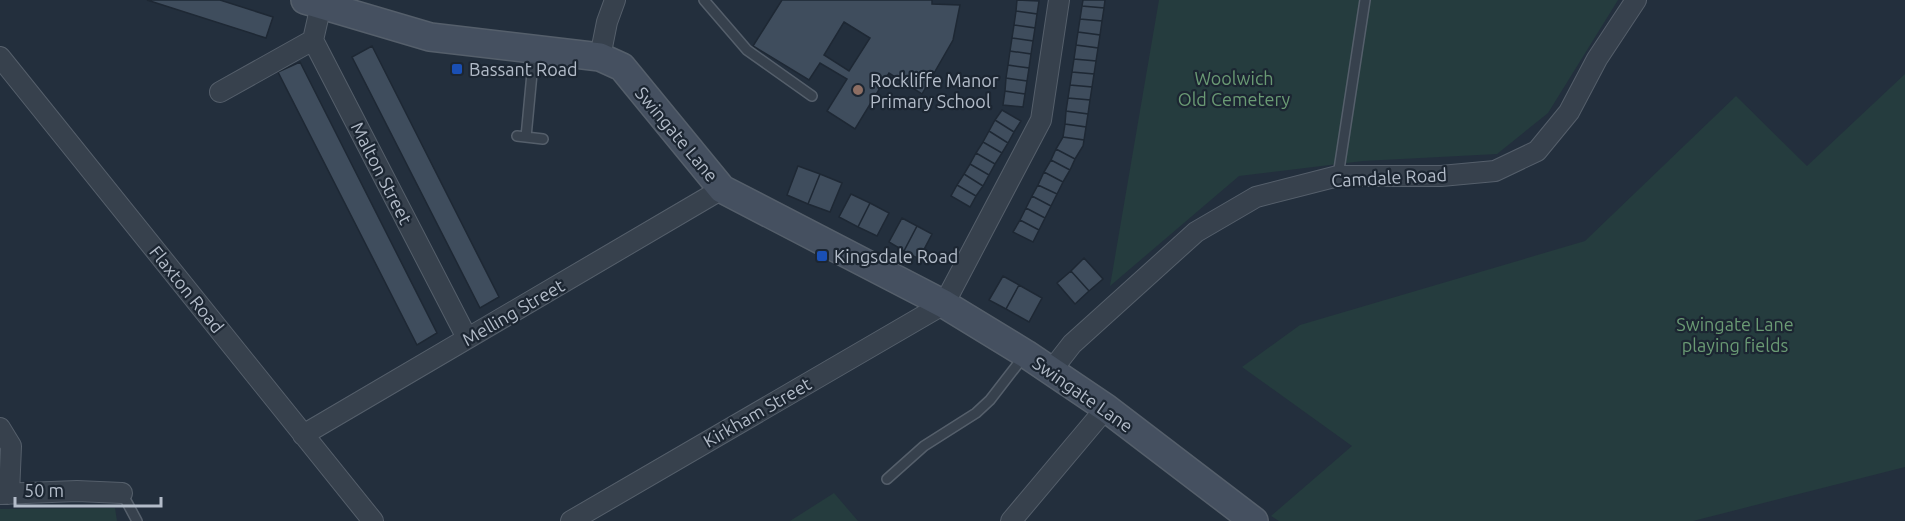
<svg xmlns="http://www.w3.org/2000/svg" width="1905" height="521" viewBox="0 0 1905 521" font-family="Ubuntu,sans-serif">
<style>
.green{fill:#253c3e}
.building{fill:#3f4d5d;stroke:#1e2834;stroke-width:1.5;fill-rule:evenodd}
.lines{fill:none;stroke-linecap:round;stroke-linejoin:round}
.lane-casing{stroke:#555f6b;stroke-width:12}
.street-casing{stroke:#555f6b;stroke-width:22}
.secondary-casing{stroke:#555f6b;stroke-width:30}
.lane{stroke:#37414d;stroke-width:9}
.street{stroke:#37414d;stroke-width:20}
.secondary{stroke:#455060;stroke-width:27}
.transit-dot{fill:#1a4fb4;stroke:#1c2632;stroke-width:2}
.education-dot{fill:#8d6e63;stroke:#1c2632;stroke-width:2}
.labels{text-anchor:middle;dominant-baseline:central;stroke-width:4.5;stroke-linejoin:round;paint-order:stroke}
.poi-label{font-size:18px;fill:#b3bcc9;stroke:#1c2632;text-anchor:start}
.park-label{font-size:18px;fill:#6a9a74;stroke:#1c2632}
.street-label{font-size:18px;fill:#b3bcc9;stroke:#1c2632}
</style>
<rect width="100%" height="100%" fill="#232f3d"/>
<!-- green -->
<path class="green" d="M1159 0H1618L1548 113 1497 154 1363 161 1239 176 1110 286Z
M1905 74V467L1693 521H1279L1271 516 1352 446 1242 367 1300 325 1585 241 1736 96 1807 166Z
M834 493 858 521H790Z
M115 508 117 521H0V509Z"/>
<!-- building -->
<path class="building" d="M147 0H220L273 17 266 38Z
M782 0H932V4L960 5 953 40 922 94 889 73 855 129 827 111 847 79 820 63 809 80 753 46ZM844 22 870 38 849 71 824 55Z
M1017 0 1039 1 1037 14 1016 11Z
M1083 0H1105L1104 8 1082 6Z
M1082 6 1104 8 1102 21 1080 19Z
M1016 11 1037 14 1035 28 1014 25Z
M1080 19 1102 21 1100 35 1078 32Z
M1014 25 1035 28 1033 41 1012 38Z
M1078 32 1100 35 1098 48 1076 45Z
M1012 38 1033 41 1031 54 1010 51Z
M1076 45 1098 48 1096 61 1074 59Z
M372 46 499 297 480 308 352 57Z
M1010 51 1031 54 1029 68 1008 65Z
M1074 59 1096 61 1094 74 1072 72Z
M300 62 437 333 417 345 278 72Z
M1008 65 1029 68 1027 81 1006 78Z
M1072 72 1094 74 1092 87 1070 85Z
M1006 78 1027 81 1025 94 1005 91Z
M1070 85 1092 87 1090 100 1068 98Z
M1005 91 1025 94 1023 107 1003 105Z
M1068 98 1090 100 1088 114 1066 111Z
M1002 110 1021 121 1014 132 995 120Z
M1066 111 1088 114 1086 127 1065 124Z
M995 120 1014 132 1008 143 989 131Z
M1065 124 1086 127 1084 140 1063 137Z
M989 131 1008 143 1002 153 983 142Z
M1063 137 1084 140 1083 146 1075 159 1056 149Z
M983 142 1002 153 995 164 976 153Z
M1056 149 1075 159 1070 170 1051 160Z
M976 153 995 164 989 175 970 164Z
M1051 160 1070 170 1063 182 1044 172Z
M970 164 989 175 983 186 964 174Z
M798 166 820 174 808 204 787 195Z
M1044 172 1063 182 1057 194 1038 185Z
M820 174 842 183 830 212 808 204Z
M964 174 983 186 976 196 957 185Z
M957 185 976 196 970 207 951 196Z
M1038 185 1057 194 1051 206 1032 196Z
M851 194 870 203 858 227 839 217Z
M1032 196 1051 206 1045 218 1026 208Z
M870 203 889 213 877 236 858 227Z
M1026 208 1045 218 1039 230 1020 220Z
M902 218 917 226 904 251 889 242Z
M1020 220 1039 230 1033 242 1013 232Z
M917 226 932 234 919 259 904 251Z
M1084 258 1103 279 1089 291 1071 271Z
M1071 271 1089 291 1075 304 1057 283Z
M1003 276 1019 285 1006 309 989 300Z
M1019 285 1042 298 1029 322 1006 309Z"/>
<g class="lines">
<defs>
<path id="lane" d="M704 0 747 50 812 96
M517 136 543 139
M526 137 534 52
M1338 176 1365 0
M887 479 924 446 976 413 990 400 1024 356
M122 493 137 521"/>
<path id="street" d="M321 5 313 40 467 338
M0 57 373 521
M600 57 607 22 615 0
M220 92 313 40
M1051 371 1072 344 1196 232 1256 197 1338 176H1441L1495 171 1537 151 1569 112 1597 59 1636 0
M0 428 11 446 9 494
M303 435 722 189
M0 494 77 491 122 493
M571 521 944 304 1041 120 1059 0
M1011 521 1106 408"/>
<path id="secondary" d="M305 0 430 37 600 57 622 67 722 189 944 304 1026 354 1106 408 1254 521"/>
</defs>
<!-- lane casing -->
<use href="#lane" class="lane-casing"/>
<!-- street casing -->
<use href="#street" class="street-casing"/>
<!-- secondary casing -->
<use href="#secondary" class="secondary-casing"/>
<!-- lane -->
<use href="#lane" class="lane"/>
<!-- street -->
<use href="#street" class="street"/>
<!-- secondary -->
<use href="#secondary" class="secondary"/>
</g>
<!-- markers -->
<g class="transit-dot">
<rect x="451" y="63" width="12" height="12" rx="3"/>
<rect x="816" y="250" width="12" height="12" rx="3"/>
</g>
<circle class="education-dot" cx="858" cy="90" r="6"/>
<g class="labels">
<!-- poi labels -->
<g class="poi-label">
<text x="469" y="69">Bassant Road</text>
<text x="870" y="80">Rockliffe Manor<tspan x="870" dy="21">Primary School</tspan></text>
<text x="834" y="256">Kingsdale Road</text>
</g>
<!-- park labels -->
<g class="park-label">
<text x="1234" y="78">Woolwich<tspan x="1234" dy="21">Old Cemetery</tspan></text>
<text x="1735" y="324">Swingate Lane<tspan x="1735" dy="21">playing fields</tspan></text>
</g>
<!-- street labels -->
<g class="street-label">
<text transform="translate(677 134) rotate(50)">Swingate Lane</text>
<text transform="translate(382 173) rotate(63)">Malton Street</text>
<text transform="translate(1389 177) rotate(-3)">Camdale Road</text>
<text transform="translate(187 289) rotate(51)">Flaxton Road</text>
<text transform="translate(513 312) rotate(-30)">Melling Street</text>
<text transform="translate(1083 394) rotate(35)">Swingate Lane</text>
<text transform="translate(757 412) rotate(-30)">Kirkham Street</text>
</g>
</g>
<!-- scale -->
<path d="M15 497v9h146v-9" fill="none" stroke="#b3bcc9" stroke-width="3"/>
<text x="24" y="497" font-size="18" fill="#b3bcc9" stroke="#1c2632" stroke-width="4.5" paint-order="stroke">50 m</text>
</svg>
